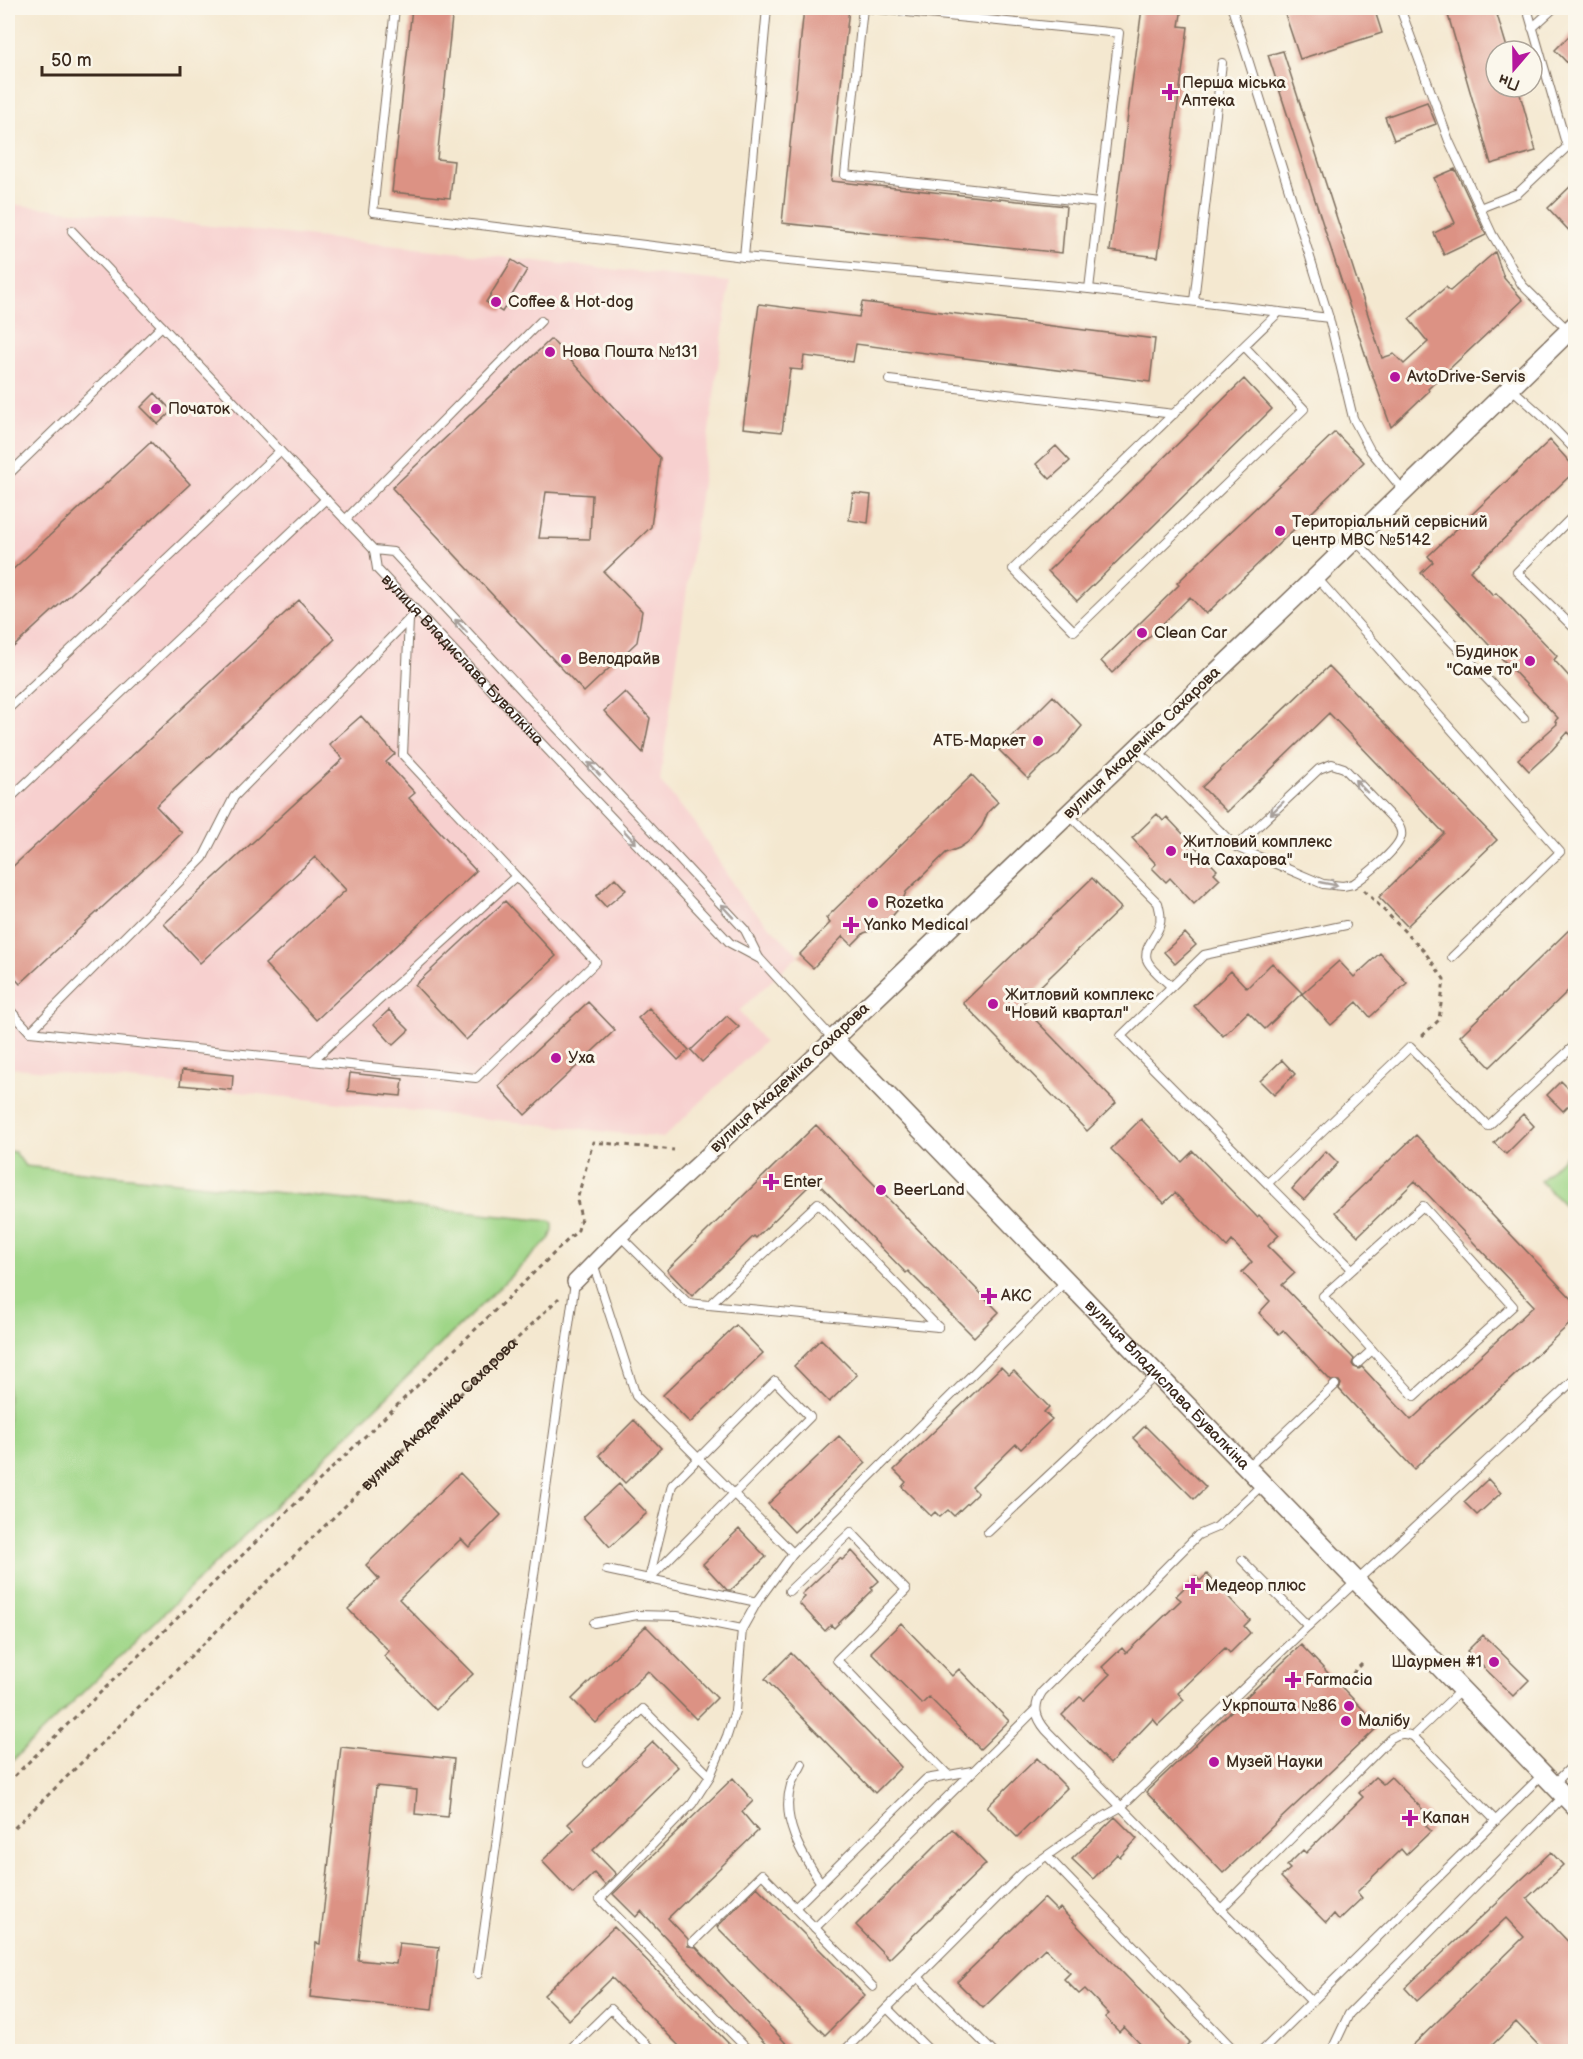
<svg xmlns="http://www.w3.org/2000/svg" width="1583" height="2059" viewBox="0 0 1583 2059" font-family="'Balsamiq Sans',sans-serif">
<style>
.built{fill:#f7d0cf}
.green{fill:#9fd687;stroke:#6d8052;stroke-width:1.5}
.building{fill:#dc9284;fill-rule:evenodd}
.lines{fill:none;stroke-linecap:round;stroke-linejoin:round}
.service-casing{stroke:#7c6c5c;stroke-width:10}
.minor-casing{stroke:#7c6c5c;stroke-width:18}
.tertiary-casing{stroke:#7c6c5c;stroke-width:21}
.path{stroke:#7c6c5c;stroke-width:3;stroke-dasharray:4.5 4.5;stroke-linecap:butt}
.service{stroke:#fff;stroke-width:8}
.minor{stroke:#fff;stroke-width:15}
.tertiary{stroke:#fff;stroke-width:18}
.oneway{stroke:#a79f9a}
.poi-dot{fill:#b5179e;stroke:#fbf7ec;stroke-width:2}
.labels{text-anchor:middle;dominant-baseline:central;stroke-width:6;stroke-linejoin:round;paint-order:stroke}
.poi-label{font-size:16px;fill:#3b2a1e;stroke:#fbf7ec;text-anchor:start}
.street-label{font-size:16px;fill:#3b2a1e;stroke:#fbf7ec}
</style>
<rect width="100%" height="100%" fill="#fbf7ec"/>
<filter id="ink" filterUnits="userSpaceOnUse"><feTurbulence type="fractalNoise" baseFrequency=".0167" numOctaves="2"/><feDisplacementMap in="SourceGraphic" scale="12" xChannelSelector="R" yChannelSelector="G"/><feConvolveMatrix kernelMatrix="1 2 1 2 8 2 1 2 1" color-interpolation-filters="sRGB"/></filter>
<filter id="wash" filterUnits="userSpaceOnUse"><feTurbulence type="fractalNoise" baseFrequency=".008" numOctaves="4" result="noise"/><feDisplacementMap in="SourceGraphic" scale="24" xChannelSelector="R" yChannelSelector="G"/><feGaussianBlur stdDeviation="1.35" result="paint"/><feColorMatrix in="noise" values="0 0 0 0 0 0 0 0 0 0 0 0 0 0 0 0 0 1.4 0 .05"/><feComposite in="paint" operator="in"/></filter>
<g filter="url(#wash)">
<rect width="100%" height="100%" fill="#f4e8d0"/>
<!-- built -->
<path class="built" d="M8 204 730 282 660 781 697 826 742 899 799 955 739 1011 764 1042 663 1138 8 1067Z"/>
<!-- green -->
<path class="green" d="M1575 1146V1216L1540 1181Z
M8 1151 15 1152 25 1166 549 1221 553 1224V1231L550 1238 8 1765Z"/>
<g id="blocks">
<!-- building -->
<path class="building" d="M412 8H453L437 159 454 161 450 198 392 192Z
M804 8H849L831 181 1066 206 1062 253 782 223Z
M1142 8H1182L1179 26 1188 27 1158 257 1110 251Z
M1283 8H1374L1382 33 1300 59Z
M1446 8H1495L1508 51H1496V87H1518L1536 151 1491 164Z
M1575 30V71L1555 50Z
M1283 51 1382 358 1394 354 1404 364 1428 342 1409 319 1446 287 1450 291 1495 252 1504 278 1523 300 1428 389 1429 391 1391 427 1368 363 1268 55Z
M1427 102 1436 124 1394 140 1385 117Z
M1455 169 1486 235 1444 255 1434 233 1455 223 1434 178Z
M1575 182V237L1548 208Z
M512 260 527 270 502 312 486 302Z
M862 302 1155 339 1150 382 856 344 853 362 804 356 802 370 790 369 782 432 743 428 759 304 859 317Z
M551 339 660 458 651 527 604 572 642 611 637 642 584 692 392 488ZM546 492 592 495 590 539 539 538Z
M1244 379 1272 409 1077 601 1048 571Z
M155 393 172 411 158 424 141 407Z
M1335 432 1364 462 1206 614 1190 597 1112 673 1101 661 1179 585 1177 583Z
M1550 440 1575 468V471L1470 571 1493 595 1496 593 1533 631 1557 656 1554 660 1575 683V739L1568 732 1552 750 1529 771 1518 759 1557 724 1555 721 1558 718 1421 573 1433 562 1428 556Z
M151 442 190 484 8 652V574Z
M1056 446 1070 461 1050 479 1036 464Z
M853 493 871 495 868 523 849 520Z
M299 600 335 639 156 806 182 833 20 984 8 971V871Z
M1329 666 1497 840 1407 926 1379 897 1444 833 1329 713 1227 812 1202 787Z
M625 692 650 718 643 753 604 711Z
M1053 696 1082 726 1059 754 1039 768 1028 779 999 750Z
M361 716 395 754 386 762 415 793 409 798 476 871 316 1020 265 964 346 890 315 857 200 963 164 924 343 759 329 744Z
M972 775 998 802 988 812 982 826 971 840 959 848 946 853 906 892 900 907 889 920 877 929 864 933 852 945 843 936 813 968 799 955 830 923 826 918Z
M1157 814 1163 821 1167 817 1217 870 1214 873 1220 879 1194 904 1170 878 1166 882 1152 868 1156 864 1132 838Z
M615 878 626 890 606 907 596 896Z
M1092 878 1121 908 1021 1005 1116 1103 1087 1131 963 1003Z
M505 901 556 956 466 1040 415 985Z
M1575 924V984L1490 1067 1460 1036Z
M1185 933 1196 945 1175 964 1164 952Z
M1380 953 1407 983 1370 1017 1357 1002 1331 1025 1302 994 1339 961 1354 977Z
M1272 963 1302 993 1265 1029 1248 1012 1223 1036 1194 1006 1231 971 1247 988Z
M588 1002 615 1030 525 1115 498 1086Z
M649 1008 689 1050 678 1060 638 1018Z
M389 1010 409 1030 393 1045 374 1024Z
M727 1016 739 1027 702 1062 691 1050Z
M1282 1060 1295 1074 1274 1095 1260 1081Z
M182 1070 233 1075 232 1090 180 1085Z
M350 1073 403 1079 401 1096 348 1091Z
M1561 1081 1575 1095V1099L1563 1111 1547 1095Z
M1523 1114 1534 1126 1506 1154 1494 1143Z
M1141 1119 1182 1162 1193 1151 1257 1217 1259 1215 1279 1235 1268 1246 1295 1273 1282 1285 1354 1359 1352 1364 1354 1367 1359 1369 1362 1367 1411 1420 1534 1306 1415 1181 1358 1236 1335 1212 1416 1135 1575 1302V1319L1414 1469 1339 1389 1341 1384 1339 1381H1331L1283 1330 1279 1334 1259 1313 1270 1301 1242 1272 1252 1262 1232 1241 1227 1247 1175 1193 1164 1203 1111 1149Z
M816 1125 999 1312 974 1337 908 1271 906 1273 815 1180 756 1238 754 1236 692 1296 667 1270Z
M1326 1151 1338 1163 1304 1200 1292 1189Z
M736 1325 763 1353 690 1423 663 1395Z
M821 1339 857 1375 829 1402 794 1366Z
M1001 1367 1009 1375 1014 1371 1049 1407 1044 1412 1052 1419 1021 1449 1016 1444 972 1487 978 1493 954 1516 948 1510 940 1517 935 1512 931 1516 902 1487 906 1482 894 1470Z
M634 1420 661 1448 625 1483 599 1455Z
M1145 1426 1206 1487 1194 1499 1133 1438Z
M839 1436 866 1463 794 1532 768 1504Z
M460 1473 501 1515 469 1547 461 1539 399 1599 473 1674 436 1710 384 1656 389 1651 348 1609 379 1579 366 1565Z
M1488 1479 1501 1493 1477 1515 1464 1502Z
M619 1484 647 1513 610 1547 583 1517Z
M739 1529 766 1557 731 1590H727L703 1564Z
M852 1551 879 1581 871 1588 873 1590 844 1618 834 1628 831 1625 825 1631 799 1603 805 1597 802 1594 840 1558 842 1560Z
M1207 1574 1250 1620 1244 1626 1250 1633 1230 1653 1225 1648 1178 1693 1184 1700 1158 1725 1153 1719 1110 1764 1062 1715 1080 1697 1084 1700 1110 1674 1102 1667 1122 1648 1126 1653 1181 1600 1176 1596 1196 1576 1200 1581Z
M901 1623 952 1676 959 1669 1009 1721 980 1749 929 1697 922 1704 871 1652Z
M646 1626 717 1698 696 1719 648 1671 596 1723 572 1699Z
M1483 1635 1529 1680 1513 1696 1467 1651Z
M1301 1645 1379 1726 1223 1873 1146 1792Z
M791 1653 901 1767 875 1793 765 1679Z
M653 1742 678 1767 593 1850 616 1874 605 1885 594 1873 573 1894 542 1861 574 1830 568 1824Z
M341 1747 454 1759 448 1817 415 1814 417 1790 376 1786 358 1960 396 1964 399 1943 439 1947 432 2010 310 1997 316 1943 320 1944Z
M1037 1758 1067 1788 1017 1837 987 1807Z
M1375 1777 1383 1784 1391 1777 1432 1819 1426 1826 1431 1831 1406 1855 1401 1849 1357 1892 1362 1898 1339 1920 1334 1914 1326 1923 1281 1877 1290 1869 1287 1866 1303 1850 1306 1853 1363 1797 1359 1793Z
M733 1778 753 1801 742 1812 758 1831 668 1918 688 1939V1946L696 1947 794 2052H773L641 1911 636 1917 613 1894Z
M1115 1817 1137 1839 1120 1857 1117 1854 1093 1879 1072 1859Z
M952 1829 986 1864 889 1959 856 1925Z
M1551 1852 1563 1865 1527 1898 1575 1949V2052H1545L1516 2022 1485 2052H1406L1524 1937 1506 1918 1417 2001 1405 1988Z
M757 1887 865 1995 825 2035 717 1927Z
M1044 1898 1057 1911 1060 1908 1190 2042 1180 2052H1148L1124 2027 1119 2032 1105 2017 1109 2014 1085 1989 1079 1994 1064 1979 1070 1973 1045 1948 983 2008 957 1982Z
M614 1927 737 2052H685L612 1978 569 2020 544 1995Z"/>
</g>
</g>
<g filter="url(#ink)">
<use href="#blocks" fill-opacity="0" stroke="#7c6c5c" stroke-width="1.5"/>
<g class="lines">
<defs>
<g id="service">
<path d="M395 8 373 212 744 257 1089 289 1329 318"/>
<path d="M863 8 845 175 1099 203"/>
<path d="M867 8 1119 33 1089 289"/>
<path d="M1232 8 1329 318 1353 418 1370 450 1404 491"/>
<path d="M1400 8 1449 141 1492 234 1522 285 1576 338"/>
<path d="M1532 28 1554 8"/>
<path d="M1480 208 1518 193 1567 147 1527 8"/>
<path d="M72 231 374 550"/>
<path d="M744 257 767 8"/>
<path d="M1194 301 1222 63"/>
<path d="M1244 346 1304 409 1074 631 1013 569 1279 312"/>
<path d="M889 380 1174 414"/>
<path d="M1511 388 1541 415 1576 451"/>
<path d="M8 475 162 326"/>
<path d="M1576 513 1517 572 1576 630"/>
<path d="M345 520 541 321"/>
<path d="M1355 540 1524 718"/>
<path id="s2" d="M374 550 377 569 730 943 760 959 833 1039"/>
<path d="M374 550 393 552 745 930 759 958"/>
<path d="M1317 578 1560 852 1452 957"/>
<path d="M8 709 280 451"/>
<path d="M1136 751 1155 766 1236 847 1323 884 1343 886 1353 884C1364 877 1399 849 1401 836 1402 831 1400 827 1397 823L1344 768 1332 764 1319 769 1236 847"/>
<path d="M8 800 326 499"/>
<path d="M1069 815 1158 903C1160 911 1162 919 1159 927 1156 937 1141 950 1148 962 1153 971 1164 979 1171 986"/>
<path d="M1346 925 1204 955 1121 1036 1352 1269"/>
<path d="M8 1008 30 1032 476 1078 596 962 403 755 409 619"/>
<path d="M30 1032 203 858 234 797 417 611"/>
<path d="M312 1061 515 877"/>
<path d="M1268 1183 1410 1047 1488 1126 1576 1044"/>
<path d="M1423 1206 1513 1306 1414 1396 1323 1296Z"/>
<path d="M620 1236 688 1303 938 1327"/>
<path d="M593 1263 636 1396 793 1553"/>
<path d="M709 1305 818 1203 938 1327"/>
<path d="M1358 1363 1372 1350"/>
<path d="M775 1381 810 1417 649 1579 672 1485Z"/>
<path d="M1248 1467 1335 1385"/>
<path d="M1262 1485 1217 1527 1198 1535 1042 1692C1033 1706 1035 1717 1046 1730L1311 2001"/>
<path d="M988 1532 1156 1375"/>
<path d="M1242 1560 1308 1626"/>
<path d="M607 1570 757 1602"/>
<path d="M789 1591 851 1532 906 1590 837 1660 948 1775"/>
<path d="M594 1623 637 1615 677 1616 742 1629"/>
<path d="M1413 1736 1496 1821"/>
<path d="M588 1763 643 1709 710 1776"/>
<path d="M802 1764C799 1771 793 1778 791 1785 780 1820 802 1855 821 1883"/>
<path d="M1554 1784 1576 1762"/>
<path d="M1047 1856 1236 2052"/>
<path d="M795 1908 926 1779 972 1771"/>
<path d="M1221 1909 1391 1738C1399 1733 1405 1733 1413 1736L1461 1690"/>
<path d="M815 1928 1036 1709"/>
<path d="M693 1942 762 1874 873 1987"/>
<path d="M478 1974 575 1282"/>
<path d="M918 1977 993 2052"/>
<path d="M887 2008 931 2052"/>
<path d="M567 2052 611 2009 654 2052"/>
<path d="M750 2052 600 1899 692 1804 710 1776 727 1736 735 1711 742 1629 757 1602 793 1553 1066 1281"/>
<path d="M843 2052 1022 1873 1096 1821 1121 1807 1308 1626 1576 1378"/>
<path d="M1261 2052 1542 1775"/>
<path d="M1331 2052 1349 2014 1564 1796"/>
</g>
<path id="minor" d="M575 1282 620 1236 833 1039"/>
<g id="tertiary">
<path id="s3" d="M1576 324 1316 577 833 1039 1576 1808"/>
</g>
</defs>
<!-- service casing -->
<use href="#service" class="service-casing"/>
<!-- minor casing -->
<use href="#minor" class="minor-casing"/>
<!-- tertiary casing -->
<use href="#tertiary" class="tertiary-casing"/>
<!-- path -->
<g class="path">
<path d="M1364 890 1424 951 1444 979 1439 1020 1420 1038"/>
<path d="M1340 1686 1362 1664"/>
<path d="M8 1782 578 1230 581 1218 577 1200 593 1142 674 1150"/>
<path id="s1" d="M8 1834 559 1298"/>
</g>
<!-- service -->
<use href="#service" class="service"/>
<!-- minor -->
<use href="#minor" class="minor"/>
<!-- tertiary -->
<use href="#tertiary" class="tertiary"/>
</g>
<!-- one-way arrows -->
<defs><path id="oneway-shaft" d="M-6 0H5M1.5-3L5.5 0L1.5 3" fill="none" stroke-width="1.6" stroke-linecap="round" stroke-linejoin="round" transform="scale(1.5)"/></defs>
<g class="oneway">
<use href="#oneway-shaft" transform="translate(461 626) rotate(-133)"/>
<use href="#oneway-shaft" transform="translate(594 769) rotate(-133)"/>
<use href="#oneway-shaft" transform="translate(1361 786) rotate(-134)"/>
<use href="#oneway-shaft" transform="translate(1277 808) rotate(136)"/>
<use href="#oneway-shaft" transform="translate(630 837) rotate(47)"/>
<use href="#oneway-shaft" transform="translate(1329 884) rotate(11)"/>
<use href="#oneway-shaft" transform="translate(727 911) rotate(-133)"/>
</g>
</g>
<!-- markers -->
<g class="poi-dot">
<path d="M1167 83h6v6h6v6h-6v6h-6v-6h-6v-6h6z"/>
<circle cx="496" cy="302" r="6"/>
<circle cx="550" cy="352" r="6"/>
<circle cx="1395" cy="377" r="6"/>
<circle cx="156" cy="409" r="6"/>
<circle cx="1280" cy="531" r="6"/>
<circle cx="1142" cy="633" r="6"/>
<circle cx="566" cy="659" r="6"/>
<circle cx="1530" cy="661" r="6"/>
<circle cx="1038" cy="741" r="6"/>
<circle cx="1171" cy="851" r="6"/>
<circle cx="873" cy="903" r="6"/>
<path d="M848 916h6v6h6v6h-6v6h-6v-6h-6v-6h6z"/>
<circle cx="993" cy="1004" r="6"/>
<circle cx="556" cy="1058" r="6"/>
<path d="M768 1173h6v6h6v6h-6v6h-6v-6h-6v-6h6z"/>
<circle cx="881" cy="1190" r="6"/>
<path d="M986 1287h6v6h6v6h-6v6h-6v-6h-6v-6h6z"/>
<path d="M1190 1577h6v6h6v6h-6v6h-6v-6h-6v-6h6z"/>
<circle cx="1494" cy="1662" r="6"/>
<path d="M1290 1671h6v6h6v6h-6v6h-6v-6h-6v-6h6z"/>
<circle cx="1349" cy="1706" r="6"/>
<circle cx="1346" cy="1721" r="6"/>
<circle cx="1214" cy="1762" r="6"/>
<path d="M1407 1809h6v6h6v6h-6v6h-6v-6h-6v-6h6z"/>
</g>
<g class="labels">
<!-- poi labels -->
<g class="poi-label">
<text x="1182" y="83">Перша міська<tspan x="1182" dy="18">Аптека</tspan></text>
<text x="508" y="302">Coffee &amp; Hot-dog</text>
<text x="562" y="352">Нова Пошта №131</text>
<text x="1407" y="377">AvtoDrive-Servis</text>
<text x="168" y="409">Початок</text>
<text x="1292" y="522">Територіальний сервісний<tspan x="1292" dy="18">центр МВС №5142</tspan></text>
<text x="1154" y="633">Clean Car</text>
<text x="1518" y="652" text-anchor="end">Будинок<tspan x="1518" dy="18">"Саме то"</tspan></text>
<text x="578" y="659">Велодрайв</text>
<text x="1026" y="741" text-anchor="end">АТБ-Маркет</text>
<text x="1183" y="842">Житловий комплекс<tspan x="1183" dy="18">"На Сахарова"</tspan></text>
<text x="885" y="903">Rozetka</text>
<text x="864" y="925">Yanko Medical</text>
<text x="1005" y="995">Житловий комплекс<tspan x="1005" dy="18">"Новий квартал"</tspan></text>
<text x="568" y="1058">Уха</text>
<text x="783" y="1182">Enter</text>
<text x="893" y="1190">BeerLand</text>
<text x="1001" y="1296">АКС</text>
<text x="1205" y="1586">Медеор плюс</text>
<text x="1482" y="1662" text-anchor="end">Шаурмен #1</text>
<text x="1305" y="1680">Farmacia</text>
<text x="1337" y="1706" text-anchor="end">Укрпошта №86</text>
<text x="1358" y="1721">Малiбу</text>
<text x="1226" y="1762">Музей Науки</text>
<text x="1422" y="1818">Капан</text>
</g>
<!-- street labels -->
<g class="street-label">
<text stroke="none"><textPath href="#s2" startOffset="144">вулиця Владислава Бувалкіна</textPath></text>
<text transform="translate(1142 743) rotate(-44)">вулиця Академіка Сахарова</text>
<text transform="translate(790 1078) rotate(-43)">вулиця Академіка Сахарова</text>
<text stroke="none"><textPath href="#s3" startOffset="1512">вулиця Владислава Бувалкіна</textPath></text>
<text stroke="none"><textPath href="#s1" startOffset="602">вулиця Академіка Сахарова</textPath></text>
</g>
</g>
<!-- margin -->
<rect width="1583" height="2059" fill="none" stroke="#fbf7ec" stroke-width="30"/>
<!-- north arrow -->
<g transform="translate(1514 69) rotate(200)"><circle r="28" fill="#fbf7ec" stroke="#aea59a" stroke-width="1.5"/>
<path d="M0-4.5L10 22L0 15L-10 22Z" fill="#b5179e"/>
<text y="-9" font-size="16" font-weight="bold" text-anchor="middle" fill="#3b2a1e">Пн</text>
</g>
<!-- scale -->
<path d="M42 66v9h138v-9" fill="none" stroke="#3b2a1e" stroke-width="3"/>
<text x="51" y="66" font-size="18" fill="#3b2a1e" stroke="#fbf7ec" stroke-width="4.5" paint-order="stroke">50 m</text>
</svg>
